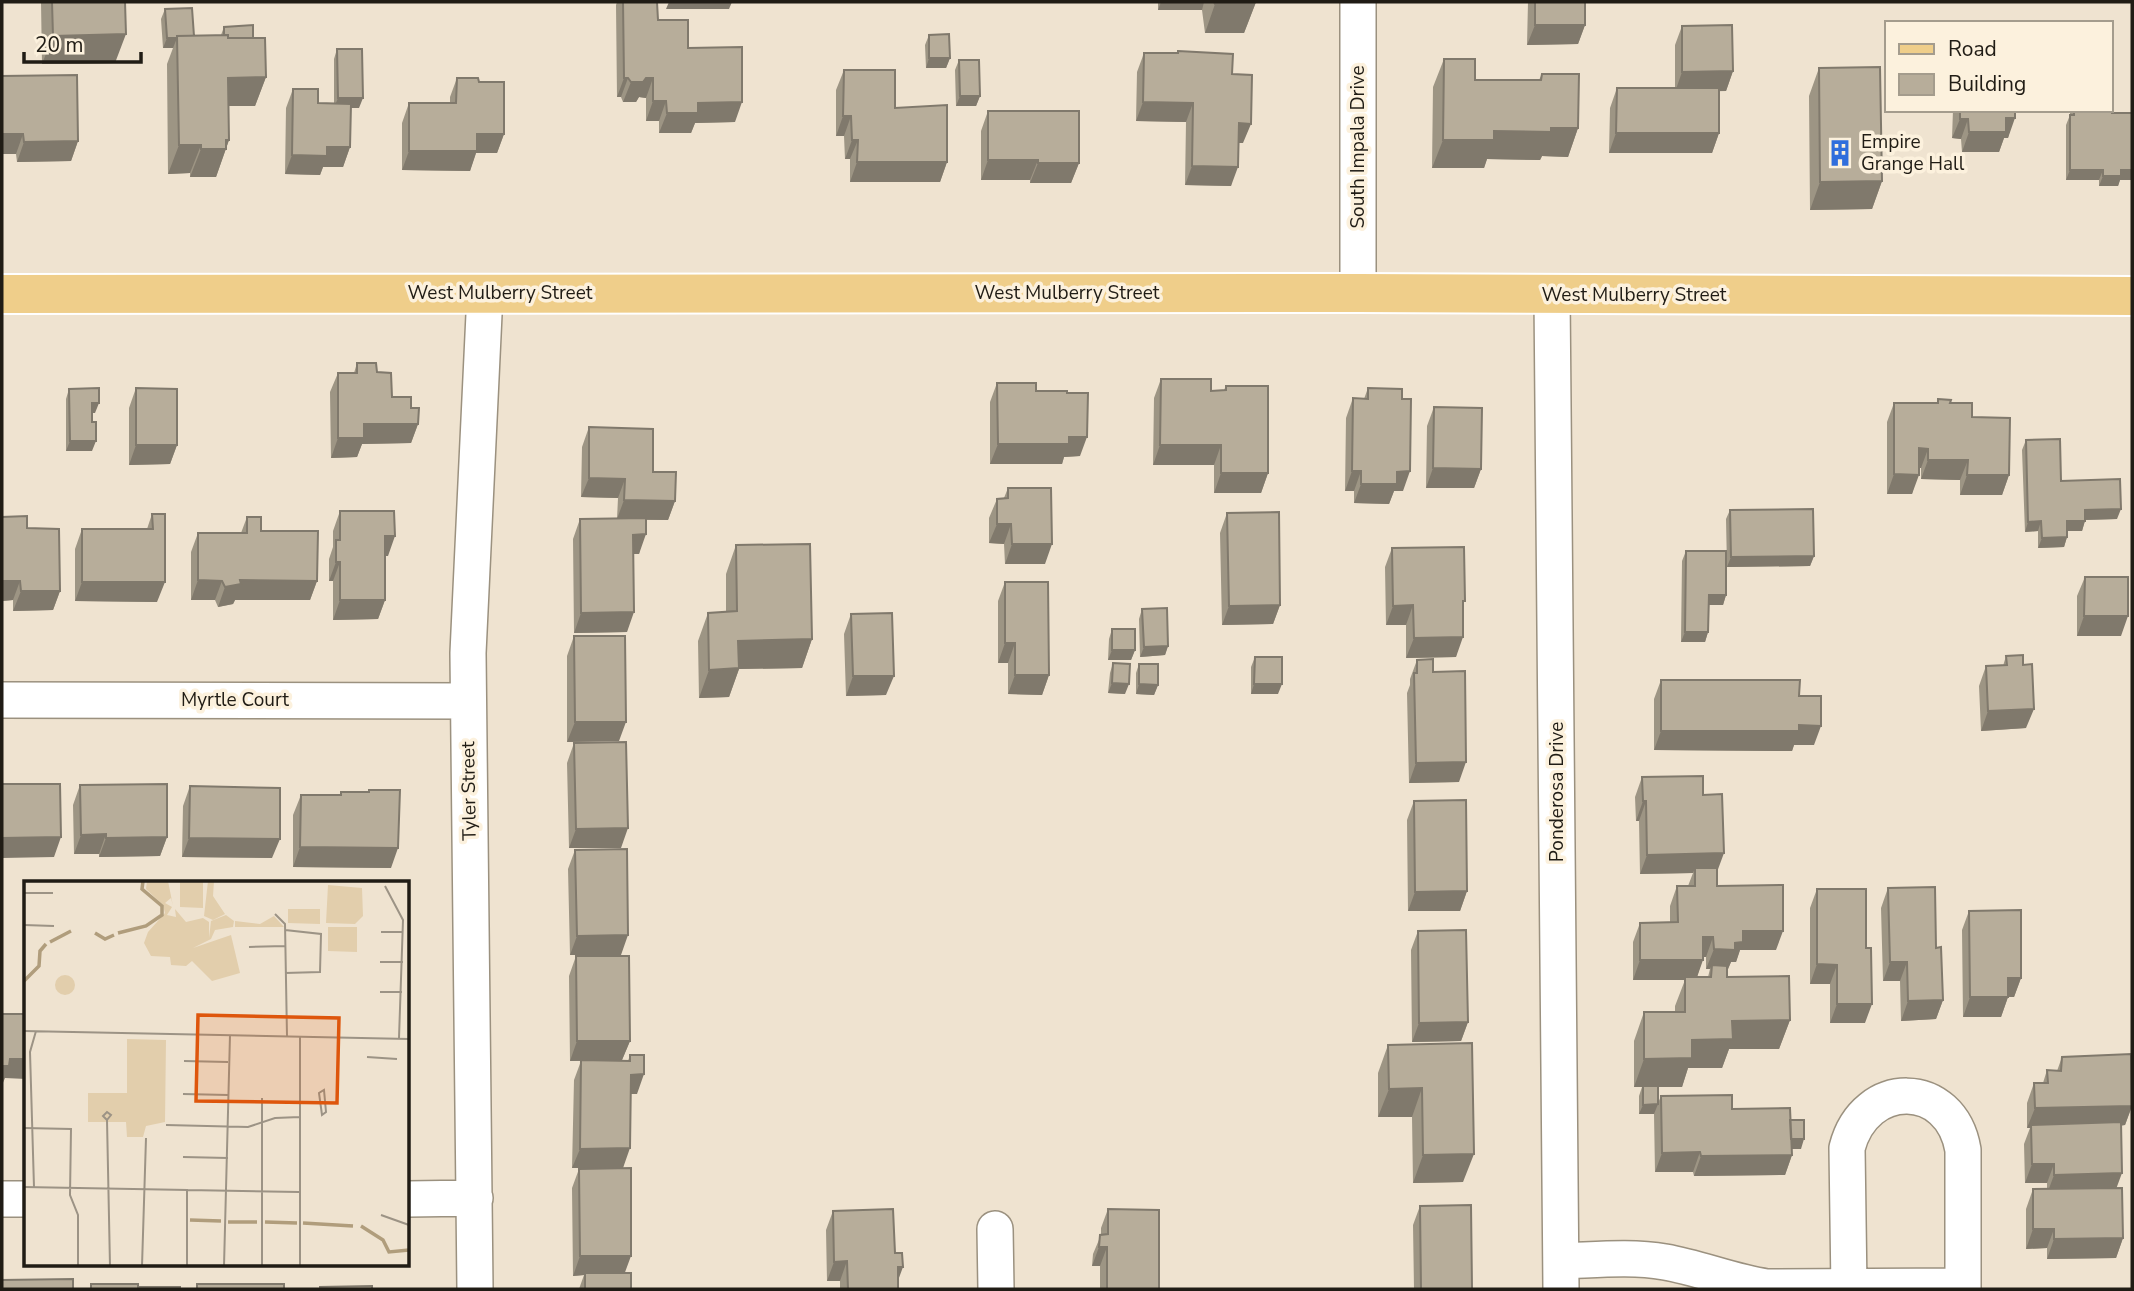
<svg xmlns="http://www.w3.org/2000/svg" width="2134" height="1291" viewBox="0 0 2134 1291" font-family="'Nunito Sans',sans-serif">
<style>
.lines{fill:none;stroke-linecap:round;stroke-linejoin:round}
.street-casing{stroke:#9b917f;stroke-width:38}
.primary-casing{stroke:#fff;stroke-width:42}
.street{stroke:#fff;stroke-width:35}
.primary{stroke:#efce8a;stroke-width:38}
.wall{fill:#9d9584;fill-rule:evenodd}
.shaded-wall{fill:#80796c}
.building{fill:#b7ad9a;stroke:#80796c;stroke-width:2}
.labels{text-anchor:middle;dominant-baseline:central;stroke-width:7;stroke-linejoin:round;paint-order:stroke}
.poi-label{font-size:19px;fill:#201c15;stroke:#fcf1dd;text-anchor:start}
.street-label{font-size:19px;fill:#201c15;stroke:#fcf1dd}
.inset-river{fill:none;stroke:#b09d7c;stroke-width:3.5}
.inset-road{fill:none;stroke:#9c9385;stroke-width:2}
.view{fill:#de560c;fill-opacity:0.15;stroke:#de560c;stroke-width:3.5}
.inset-edge{fill:none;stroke:#201c15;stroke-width:3.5}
</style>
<rect width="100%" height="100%" fill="#efe3d0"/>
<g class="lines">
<defs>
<path id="street" d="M1358 293V2
M1552 295 1561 1289
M2 700 468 701
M2 1199H26
M408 1199 475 1198
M995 1229 996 1289
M1561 1261C1595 1260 1631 1256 1665 1262 1700 1268 1732 1282 1767 1287L1963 1286
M475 1289 468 653 485 293
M1849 1289 1847 1148C1865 1078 1951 1079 1963 1150V1289"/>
<path id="primary" d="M2 294 1358 293 2132 296"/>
</defs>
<!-- street casing -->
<use href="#street" class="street-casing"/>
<!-- primary casing -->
<use href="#primary" class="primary-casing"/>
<!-- street -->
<use href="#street" class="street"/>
<!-- primary -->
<use href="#primary" class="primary"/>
</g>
<!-- wall -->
<path class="wall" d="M41 2H125L115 63 42 64Z
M617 2H657L658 20 688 48 735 122 695 123 691 133H659V121H646V98L639 97 636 102H623L621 97H617L616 5Z
M1158 2H1256L1244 33H1205L1202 10H1158Z
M1528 2H1585V25L1578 44 1527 45Z
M165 9 194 36 221 35 224 27 253 38 266 77 255 106H229V140L216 177H190V173L168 174 167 64 173 48H163L161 19Z
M1682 26 1733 71 1726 91H1719V133L1712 153H1609L1610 108 1617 88H1675V45Z
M929 35 950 58 946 68H926L925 45Z
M337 49 359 108H351L350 147 343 167H323L320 175 285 174 286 108 293 89 318 103 334 104V59Z
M1178 51 1232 74 1243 143H1239L1231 186 1185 185 1186 122 1136 121 1137 72 1144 53H1177Z
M1444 59 1475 80H1539L1542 74 1578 128 1568 157 1542 156 1540 160 1487 159 1484 168H1432L1433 87Z
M959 60 980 96 976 106H956L955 70Z
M1819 68 1882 181 1872 209 1810 210 1809 96Z
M844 70 895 108 947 162 940 182H850V159H845L844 136H836V90Z
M2 76 78 141 71 161 17 162 16 154H2Z
M457 78 479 82 504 134 497 153H476L470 171 402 170V123L409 103H450V97Z
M1953 110H2015L2008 138H2004L1999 152H1962L1961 139 1952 138Z
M2070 110H2111L2112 113H2132V180H2120L2118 186H2099V180H2066V125L2070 115Z
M988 111 1079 163 1071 183H1030V180H981V131Z
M357 363 377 372 392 397 411 408 418 424 411 443 362 444 357 457 331 458 330 392 338 373H354Z
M1161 379 1211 391 1224 390 1226 386 1268 473 1261 493H1214V465H1153L1154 398Z
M997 383 1036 391 1080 456 1064 457 1062 464H990V402Z
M136 388 177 445 170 464 129 465V408Z
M1368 388 1403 491H1394L1389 504 1354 503V491H1345L1346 418 1353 398 1364 399Z
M69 389 95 413H92V451H66V399Z
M1938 399 1950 403 1972 417 2009 475 2002 495H1960V480L1921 479V468H1919L1912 494H1887V422L1894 403H1937Z
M1434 407 1481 469 1474 488H1426L1427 426Z
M589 427 653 472 675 501 668 520H646L639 554H633L627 632 574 633 573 539 580 519H617L618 498 581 497 582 447Z
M2026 440 2061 481 2117 519 2085 520 2082 531H2067V537L2064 547 2038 548V531L2025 532 2022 450Z
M1008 488 1045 564H1005L1004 544 989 543V518L997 499 1004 498Z
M1730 510 1814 556 1810 566 1727 567 1726 519Z
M340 511 388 556H385V600L378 619 333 620V581H329V559L333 547V531Z
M1227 513 1280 605 1273 624 1222 625 1220 533Z
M152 514 157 602 75 601V549L82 529H147Z
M2 517 27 528 60 591 53 610 13 611V600L2 601Z
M247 517 317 581 310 600H235L233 604 218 607 215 600H191V552L198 533H241Z
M736 545 812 639 802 668 739 669 729 697 699 698 698 641 708 613 726 612V574Z
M1392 548 1463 606 1456 657 1406 658V625H1386L1385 567Z
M1686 551 1726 595 1723 605H1709L1708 632 1705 642H1681L1682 561Z
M2085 577 2121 636H2077V596Z
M1005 582 1049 675 1042 695 1008 694V663H998V601Z
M1142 609 1168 646 1165 655 1140 657 1139 619Z
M851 614 886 695 846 696 844 634Z
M1112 629 1135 650 1131 660H1108L1109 639Z
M574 636 619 741 567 742V656Z
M2006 656 2023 665 2026 728 1981 731 1979 686 1986 666H2003Z
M1255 657 1278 694H1251V667Z
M1417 660 1433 672 1459 782 1409 783 1407 693 1410 685V679Z
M1113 663 1125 694 1108 693 1110 673Z
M1139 664 1158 685 1154 695 1136 694V673Z
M1661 680 1799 696 1814 745H1794L1792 751 1654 750V699Z
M574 743 621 848H569L567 763Z
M1642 777 1703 795 1717 871V886L1776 950H1740L1736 962H1731L1728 969H1727V977L1790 1020 1779 1049H1729L1722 1068H1688L1682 1087H1658V1103L1661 1096 1790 1120 1801 1149H1791L1792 1155 1785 1175 1694 1176 1693 1172H1655L1654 1114H1639V1096L1642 1087H1634V1041L1644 1012H1675V1006L1685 980H1633V942L1640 923 1670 922V906L1677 886H1688L1693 873 1640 874 1639 821H1636L1635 797ZM1703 957H1706V969H1710L1708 977H1697Z
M80 785 167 837 160 856 99 857V854H74L73 805Z
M190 786 272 858 182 857 183 806Z
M369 790 391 868 293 867V815L301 795H340L341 792H368Z
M1414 801 1467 891 1460 911H1408L1407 820Z
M575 850 621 955H570L568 869Z
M1888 888 1936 948 1943 1000 1936 1019 1901 1021 1900 981H1883L1881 908Z
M1817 889 1865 1023H1830V984H1810V908Z
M1969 911 2021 978 2014 997H2008L2001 1017H1963L1962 930Z
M1418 931 1468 1022 1461 1041 1412 1042 1411 950Z
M576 956 630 1041 622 1060 628 1061 630 1055 637 1094H631L623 1168H572L574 1080 581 1061H570L569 976Z
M1472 1043 1463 1182 1413 1183 1412 1117H1378V1073L1388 1045Z
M2062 1057 2132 1106 2125 1125 2121 1126 2116 1188 2123 1238 2116 1258 2047 1259V1248L2026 1249V1209L2033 1189H2047V1183H2025L2024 1144 2030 1128H2027V1103L2034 1083H2043L2047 1070 2057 1071Z
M579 1169 625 1273 631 1289H579L584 1275 573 1276 572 1188Z
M1420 1206 1472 1289H1414L1413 1225Z
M1108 1209 1159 1289H1100V1266H1092L1093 1254 1101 1235V1228Z
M833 1211 895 1253 898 1289H840V1281H827L826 1230Z"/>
<!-- shaded-wall -->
<path class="shaded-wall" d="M669 2H732L729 9H666Z
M1161 2H1204L1202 10H1158Z
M1256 2 1244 33H1205L1215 4Z
M1535 25H1585L1578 44 1527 45Z
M126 34 115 63 42 64 53 36Z
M167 38H177L173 48H163Z
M929 58H950L946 68H926Z
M1733 71 1726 91 1675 92 1682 72Z
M266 77 255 106H218L228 78Z
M624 78H628L621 97H617Z
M646 78H653L646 98 639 97 636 102H623L631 82Z
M960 96H980L976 106H956Z
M338 98H363L359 108H334Z
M653 101H666L659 121H646Z
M742 102 735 122 695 123 691 133H659L667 113 698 103Z
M1143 102 1193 103 1186 122 1136 121Z
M843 116H851L844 136H836Z
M2006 118H2015L2008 138H2004L1999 152H1962L1969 132Z
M1960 119H1968L1961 139 1952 138Z
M1239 123 1251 124 1243 143H1232Z
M1551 128H1578L1568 157 1542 156 1540 160 1487 159 1484 168H1432L1443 140 1494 131Z
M1616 133H1719L1712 153H1609Z
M2 134H23L16 154H2Z
M477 134H504L497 153H476L470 171 402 170 409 151Z
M226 140H229L216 177H190L201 149Z
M852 140H858L850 159H845Z
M78 141 71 161 17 162 24 142Z
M179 145H201L190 173 168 174Z
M327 147H350L343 167H323L320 175 285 174 292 155Z
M988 160H1038L1030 180H981Z
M857 162H947L940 182H850Z
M1038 163H1079L1071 183H1030Z
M1192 166 1238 167 1231 186 1185 185Z
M2070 170H2103L2099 180H2066Z
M2121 170H2132V180H2120L2118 186H2099L2103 176Z
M1882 181 1872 209 1810 210 1820 182Z
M92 403H99L95 413H88Z
M364 424H418L411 443 362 444 357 457 331 458 338 438Z
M1069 437H1087L1080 456 1064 457 1062 464H990L998 444Z
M70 441H96L92 451H66Z
M136 445H177L170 464 129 465Z
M1160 445H1221L1214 465H1153Z
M1919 448 1928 449 1921 468H1912Z
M1928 460H1968L1960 480 1921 479Z
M1433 468 1481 469 1474 488H1426Z
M1352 471H1361L1354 491H1345Z
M1410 471 1403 491H1394L1389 504 1354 503 1361 484 1397 472Z
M1221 473H1268L1261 493H1214Z
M1894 474 1919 475 1912 494H1887Z
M1967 475H2009L2002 495H1960Z
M589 478 625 479 618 498 581 497Z
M624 500 675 501 668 520 617 519Z
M2121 509 2117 519 2082 520 2085 510Z
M2041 521 2038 531 2025 532 2028 522Z
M2067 521H2085L2082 531H2063Z
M997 524H1011L1004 544 989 543Z
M646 534 639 554H626L633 535Z
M385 536H395L388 556H378Z
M2067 537 2064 547 2038 548 2042 538Z
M1012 544H1052L1045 564H1005Z
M1814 556 1810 566 1727 567 1731 557Z
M336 562H340L333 581H329Z
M198 580 222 581 215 600H191Z
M240 580 317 581 310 600H235L233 604 218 607 225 587Z
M2 581H20L13 600 2 601Z
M82 582H165L157 602 75 601Z
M21 591H60L53 610 13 611Z
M1709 595H1726L1723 605H1705Z
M340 600H385L378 619 333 620Z
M1280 605 1273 624 1222 625 1229 606Z
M1413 605 1406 625H1386L1393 606Z
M634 612 627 632 574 633 581 613Z
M2084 616H2128L2121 636H2077Z
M1685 632H1708L1705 642H1681Z
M1463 637 1456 657 1406 658 1414 638Z
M812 639 802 668 739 669 729 697 699 698 709 670 738 641Z
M1005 643H1015L1008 663H998Z
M1168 646 1165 655 1140 657 1144 647Z
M1112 650H1135L1131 660H1108Z
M1015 675H1049L1042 695 1008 694Z
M853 676H894L886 695 846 696Z
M1112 683 1129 684 1125 694 1108 693Z
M1139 684 1158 685 1154 695 1136 694Z
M1254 684H1282L1278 694H1251Z
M2034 709 2026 728 1981 731 1988 711Z
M575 722H626L619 741 567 742Z
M1799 725 1821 726 1814 745H1794L1792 751 1654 750 1661 731Z
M1466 762 1459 782 1409 783 1416 763Z
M1643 801H1646L1639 821H1636Z
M628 828 621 848H569L576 829Z
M106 834 99 854H74L81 835Z
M61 837 54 857 2 858V838Z
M167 837 160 856 99 857 106 838Z
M189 838 280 839 272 858 182 857Z
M300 847 398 848 391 868 293 867Z
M1724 853 1717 872 1695 868 1693 873 1640 874 1647 855Z
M1467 891 1460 911H1408L1415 892Z
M1743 931H1783L1776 950H1740L1736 962H1731L1728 969H1712V965L1710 969H1706L1714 949 1735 943Z
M628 935 621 955H570L577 936Z
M1703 937H1713L1706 957H1696Z
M1640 960H1703L1696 980H1633Z
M1890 962H1907L1900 981H1883Z
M1817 964 1837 965 1830 984H1810Z
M2008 978H2021L2014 997H2008L2001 1017H1963L1970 997Z
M1943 1000 1936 1019 1901 1021 1908 1001Z
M1837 1004H1872L1865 1023H1830Z
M1790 1020 1779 1049H1729L1722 1068H1688L1682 1087H1634L1644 1059 1692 1040 1732 1021Z
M1468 1022 1461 1041 1412 1042 1419 1023Z
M577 1041H630L622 1060 570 1061Z
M10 1059H26V1079L5 1078 2 1085V1066Z
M644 1074 637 1094H623L631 1075Z
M1422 1088 1412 1117H1378L1389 1089Z
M1658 1104 1654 1114H1639L1643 1105Z
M2132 1106 2125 1125 2031 1128V1125L2030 1128H2027L2035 1108Z
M1791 1139H1804L1801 1149H1787Z
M630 1148 623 1168H572L580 1149Z
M1700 1152 1693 1172H1655L1662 1153Z
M1474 1154 1463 1182 1413 1183 1423 1155Z
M1792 1155 1785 1175 1694 1176 1701 1156Z
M2032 1164H2054L2047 1183H2025Z
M2122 1173 2115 1192 2047 1194 2054 1175Z
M2033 1229H2054L2047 1248 2026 1249Z
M2123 1238 2116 1258 2047 1259 2054 1239Z
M1099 1247H1107L1100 1266H1092Z
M580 1256H631L624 1275 585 1273 584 1275 573 1276Z
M847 1261 840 1281H827L834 1262Z
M898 1267H903L896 1286Z"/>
<!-- building -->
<path class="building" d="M52 2H125L126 34 53 36Z
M623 2H657L658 20H688V48L742 47V102L698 103V113H667L666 101H653V78H646L643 82H631L628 78H624Z
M1214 2H1254V4H1215Z
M1535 2H1585V25H1535Z
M192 8 194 36H177V38H167L165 9Z
M253 25V38H228V35H224V27Z
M1732 25 1733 71 1682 72V26Z
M949 34 950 58H929V35Z
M228 35V38H265L266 77 228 78 229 140H226V149H201V145H179L177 36Z
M337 49H362L363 98H338Z
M1178 51 1233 54 1232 74 1252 75 1251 124 1239 123 1238 167 1192 166 1193 103 1143 102 1144 53H1178Z
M1444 59H1475V80H1541L1542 74H1579L1578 128H1551V132L1494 131V140H1443Z
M959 60H979L980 96H960Z
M1880 67 1882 181 1820 182 1819 68Z
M844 70H895V108L947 105V162H857L858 140H852L851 116H843Z
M2111 73 2112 113H2132V170H2121V176H2103V170H2070V115H2074V110H2111Z
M77 75 78 141 24 142 23 134H2V76Z
M457 78H478L479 82H504V134H477V151H409V103H456Z
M1617 88H1719V133H1616Z
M293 89H318V103L351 104 350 147H327V156L292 155Z
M1960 110H2015V118H2006V132H1969L1968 119H1960Z
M988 111H1079V163H1038V160H988Z
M357 363H376L377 372 391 373 392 397H411V408H419L418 424H364V438H338V373H357Z
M1161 379H1211V391L1226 390V386H1268V473H1221V445H1160Z
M997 383H1036V391H1067V393H1088L1087 437H1069V444H998Z
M99 388V403H92V422H96V441H70L69 389Z
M136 388 177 389V445H136Z
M1368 388 1402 389V399H1411L1410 471 1397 472V484H1361V471H1352L1353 398 1368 399Z
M1938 399 1951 400 1950 403H1972V417L2010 418 2009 475H1967L1968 460H1928V449L1919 448V475L1894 474V403H1938Z
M1434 407 1482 408 1481 469 1433 468Z
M589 427 653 429V472H676L675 501 624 500 625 479 589 478Z
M2060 439 2061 481 2120 479 2121 509 2085 510V521H2067V537L2042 538 2041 521 2028 522 2026 440Z
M1008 488H1051L1052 544H1012L1011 524H997V499L1008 498Z
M1813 509 1814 556 1731 557 1730 510Z
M340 511H394L395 536H385V600H340V562H336V540H340Z
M1279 512 1280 605 1229 606 1227 513Z
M152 514H165V582H82V529H153Z
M27 516V528L59 529 60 591H21L20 581H2V517Z
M247 517H261V531H318L317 581 240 580 241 584 225 587 222 581 198 580V533H247Z
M646 518V534L633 535 634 612 581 613 580 519Z
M810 544 812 639 738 641 739 668 709 670 708 613 737 611 736 545Z
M1464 547 1465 601H1463V637L1414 638 1413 605 1393 606 1392 548Z
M1686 551H1726V595H1709L1708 632H1685Z
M2085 577H2128V616H2084Z
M1005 582H1048L1049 675H1015V643H1005Z
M1167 608 1168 646 1144 647 1142 609Z
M892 613 894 676H853L851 614Z
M1112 629H1135V650H1112Z
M574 636H625L626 722H575Z
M2023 655V665L2032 664 2034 709 1988 711 1986 666 2007 665 2006 656Z
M1255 657H1282V684H1254Z
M1433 659V672L1465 671 1466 762 1416 763 1414 673H1417V660Z
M1113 663 1130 664 1129 684 1112 683Z
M1139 664H1158V685L1139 684Z
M1661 680H1800L1799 696H1821V726L1799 725V731H1661Z
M626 742 628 828 576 829 574 743Z
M1703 776V795L1722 794 1724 853 1647 855 1646 801H1643L1642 777Z
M2 784H60L61 837 2 838Z
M167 784V837L106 838V834L81 835 80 785Z
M190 786 280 788V839L189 838Z
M369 790H400L398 848 300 847 301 795H341V792H369Z
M1466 800 1467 891 1415 892 1414 801Z
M627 849 628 935 577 936 575 850Z
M1695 868H1717V886L1783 885V931H1743V942L1735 943V950L1714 949 1713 937H1703V960H1640V923L1678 922 1677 886H1695Z
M1935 887 1936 948 1941 947 1943 1000 1908 1001 1907 962H1890L1888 888Z
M1817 889H1866V948H1871L1872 1004H1837V965L1817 964Z
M2021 910V978H2008V997H1970L1969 911Z
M1466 930 1468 1022 1419 1023 1418 931Z
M576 956H629L630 1041H577Z
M1712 965 1727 966V977L1789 976 1790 1020 1732 1021 1733 1039 1692 1040V1058L1644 1059V1012H1685V977H1711Z
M2 1014H26V1059H10L9 1066H2Z
M1472 1043 1474 1154 1423 1155 1422 1088 1389 1089 1388 1045Z
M2131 1054 2132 1106 2035 1108 2034 1083H2048L2047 1070 2061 1071 2062 1057Z
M630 1055H644V1074L631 1075 630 1148 580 1149 581 1060 630 1061Z
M1643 1086H1658V1104L1643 1105Z
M1732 1095V1109L1790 1108 1792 1155 1701 1156 1700 1152 1662 1153 1661 1096Z
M1790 1120H1804V1139H1791Z
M2121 1122 2122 1173 2054 1175V1164H2032L2031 1125Z
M631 1168V1256H580L579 1169Z
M2122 1188 2123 1238 2054 1239V1229H2033V1189Z
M1471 1205 1472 1289H1421L1420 1206Z
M893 1209 895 1253H902L903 1267H898V1289H848L847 1261 834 1262 833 1211Z
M1108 1209 1159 1210V1289H1107V1247H1099L1100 1235 1108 1234Z
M585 1273H631V1289H585Z
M73 1279V1289H2V1280Z
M91 1284H138V1287H180V1289H91Z
M197 1284H284V1289H197Z
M372 1286V1289H320V1287Z"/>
<!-- icons -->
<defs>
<symbol id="building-bare" viewBox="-9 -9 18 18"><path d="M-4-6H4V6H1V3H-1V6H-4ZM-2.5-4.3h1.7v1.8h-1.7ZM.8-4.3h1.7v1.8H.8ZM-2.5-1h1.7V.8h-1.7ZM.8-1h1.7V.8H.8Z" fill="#316edc" stroke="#fcf1dd" stroke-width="2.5" paint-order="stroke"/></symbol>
</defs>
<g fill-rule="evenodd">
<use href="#building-bare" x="1821" y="134" width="38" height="38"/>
</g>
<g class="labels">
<!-- poi labels -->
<g class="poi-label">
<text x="1861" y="142">Empire<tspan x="1861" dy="22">Grange Hall</tspan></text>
</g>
<!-- street labels -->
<g class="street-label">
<text transform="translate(1358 147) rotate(-90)">South Impala Drive</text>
<text x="500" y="293">West Mulberry Street</text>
<text x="1067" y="293">West Mulberry Street</text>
<text x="1634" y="295">West Mulberry Street</text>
<text x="235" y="700">Myrtle Court</text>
<text transform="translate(469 791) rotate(-91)">Tyler Street</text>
<text transform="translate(1557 792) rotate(-90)">Ponderosa Drive</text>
</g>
</g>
<!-- overview -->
<g transform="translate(24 881)">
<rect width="385" height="385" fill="#efe3d0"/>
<path d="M123 0H144L149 25 147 17 141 22 148 26 143 34 152 36 151 28 162 41 179 37 185 41V57L187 40 202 34 210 40 209 46 191 49 187 58 169 67 207 54 216 92 188 100 168 80 162 85 147 84 146 76 127 75 120 62 124 51 141 32 139 24 122 8ZM156 0H179V27L156 26ZM184 0H190L189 15 201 33 189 39 180 35ZM304 4 338 7 339 35 331 43 302 42ZM264 28H296V43L264 42ZM250 35 260 46H211V40L236 43ZM304 46H333V71L304 70ZM31 104a10 10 0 1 1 20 0a10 10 0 1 1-20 0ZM103 158 142 159 141 241 122 245 119 256H103L102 241H64V212H103Z" fill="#e2ceac"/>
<path class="inset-river" d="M71 52 81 58 90 54M94 52 122 45 138 34V25L118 8 119 0M26 61 47 50M0 100 15 85 16 70 22 63M166 339 197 340M204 341H233M241 341 273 342M279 342 329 345M337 345 359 359 365 371 385 369"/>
<path class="inset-road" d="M361 5 379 39 375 157M0 12H29M251 33 261 43 263 155M0 44 30 45M261 49 297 53 296 91 261 92M357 51H379M225 66 261 65M356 81H379M356 111H378M0 150 385 158M276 155V385M343 176 373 178M160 180 204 181M300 209 302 231 298 234 295 212ZM159 213 204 214M83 239 79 235 83 231 87 234 83 239 86 385M142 244 224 246 251 237 276 236M0 247 47 248 46 314 54 334V385M159 276 204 277M0 306 275 311M10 306 6 171 12 150M357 334 385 344M118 385 122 257M163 385V308M200 385 206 154M238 385V217"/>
<path class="view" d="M174 134 315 137 313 222 172 220Z"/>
<rect width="385" height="385" class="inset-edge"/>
</g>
<!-- border -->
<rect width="2134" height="1291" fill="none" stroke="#201c15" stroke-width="7"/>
<!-- legend -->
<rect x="1885" y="21" width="228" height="91" fill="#fcf1dd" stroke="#a49c8d" stroke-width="2"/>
<rect x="1899" y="44" width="35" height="10" fill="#efce8a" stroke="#a49c8d" stroke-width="2"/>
<text x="1948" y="56" font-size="21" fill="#201c15">Road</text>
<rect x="1899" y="74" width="35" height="21" fill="#b7ad9a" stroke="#a49c8d" stroke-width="2"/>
<text x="1948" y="91" font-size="21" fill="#201c15">Building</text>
<!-- scale -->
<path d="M24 52v10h117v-10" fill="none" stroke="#201c15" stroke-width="3.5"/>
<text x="35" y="52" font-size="21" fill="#201c15" stroke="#fcf1dd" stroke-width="5" paint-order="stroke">20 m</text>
</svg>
